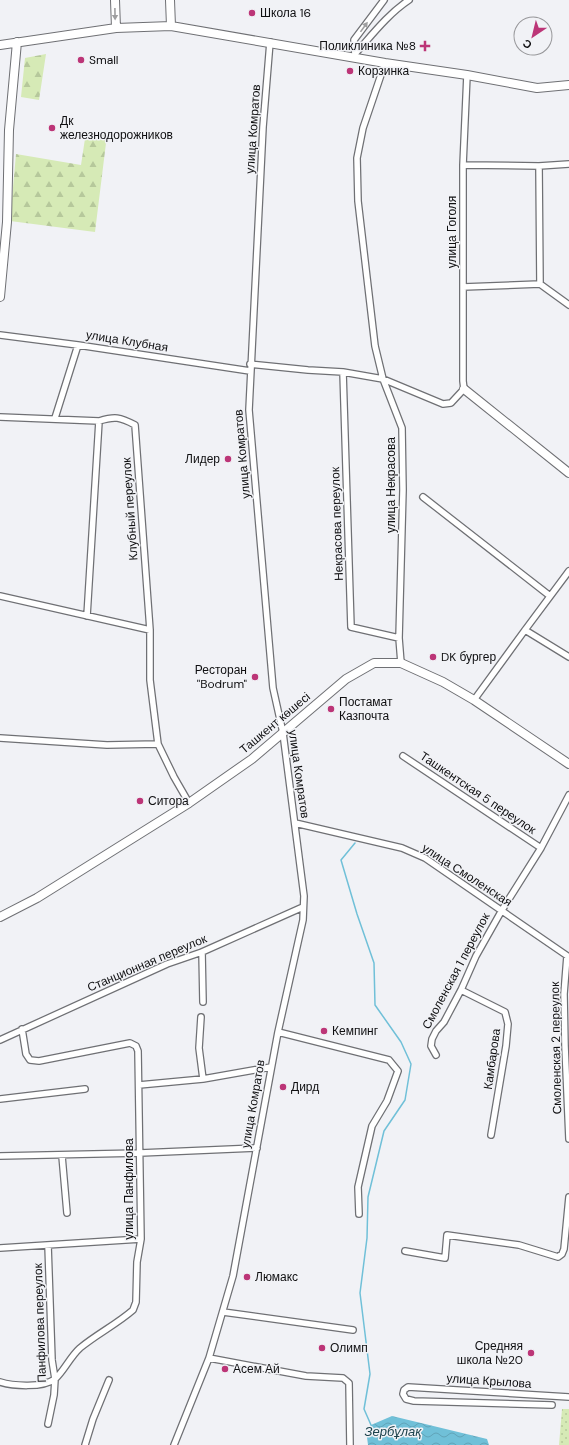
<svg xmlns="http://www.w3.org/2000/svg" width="569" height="1445" viewBox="0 0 569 1445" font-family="'DM Sans',sans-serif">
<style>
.grass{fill:url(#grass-dots)}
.forest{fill:url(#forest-firs)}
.water{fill:url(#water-waves)}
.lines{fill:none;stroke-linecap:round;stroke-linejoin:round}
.stream{stroke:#70c0d8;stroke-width:1.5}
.street-casing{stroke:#6f7074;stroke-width:8}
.secondary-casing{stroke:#6f7074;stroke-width:10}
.street{stroke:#fff;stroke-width:5.5}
.secondary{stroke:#fff;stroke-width:8}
.oneway{fill:#9f9fa0}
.poi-dot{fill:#bc3577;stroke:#f1f2f6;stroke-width:1.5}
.labels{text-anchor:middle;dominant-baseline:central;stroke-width:3;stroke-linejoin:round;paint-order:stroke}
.poi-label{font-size:12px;fill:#0f0f11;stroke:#f1f2f6;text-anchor:start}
.street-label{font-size:12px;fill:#0f0f11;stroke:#f1f2f6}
.water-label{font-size:13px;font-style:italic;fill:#1c424c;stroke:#f1f2f6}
</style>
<defs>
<pattern id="grass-dots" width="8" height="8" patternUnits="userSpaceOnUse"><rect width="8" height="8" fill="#d6eab6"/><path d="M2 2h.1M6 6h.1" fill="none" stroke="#b6c89b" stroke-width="1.8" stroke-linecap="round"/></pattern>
<pattern id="forest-firs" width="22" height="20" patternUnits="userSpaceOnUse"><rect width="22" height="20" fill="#d6eab6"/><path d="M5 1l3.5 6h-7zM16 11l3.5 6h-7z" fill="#b6c89b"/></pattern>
<pattern id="water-waves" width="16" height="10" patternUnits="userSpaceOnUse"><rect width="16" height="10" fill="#70c0d8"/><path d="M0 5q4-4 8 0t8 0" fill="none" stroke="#60a4b8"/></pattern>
</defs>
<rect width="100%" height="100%" fill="#f1f2f6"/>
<!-- grass -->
<path class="grass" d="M562 1409H569V1445H559Z"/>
<!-- forest -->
<path class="forest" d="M46 54 39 100 21 97 25 58Z
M86 132 107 135 95 232 10 221 16 154 81 165Z"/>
<!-- water -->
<path class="water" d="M392 1416 487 1439 489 1445H368L366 1429 371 1425Z"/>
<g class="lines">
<!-- stream -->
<path class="stream" d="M355 843 341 860 357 914 374 963 375 1005 401 1042 411 1064 405 1100 384 1131 368 1197 367 1238 360 1293 370 1374 364 1409 371 1425"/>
<defs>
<path id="street" d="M355 54C372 35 388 14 409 0
M355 55 354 40 384 0
M385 63 363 128 357 158 358 201 375 346 383 379 402 428 403 490 399 638 401 663
M463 165 539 166 569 164
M539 166 540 284
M463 287 540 284 569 305
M0 335 78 345 250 371
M250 364 308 370 343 372 383 379 443 404 451 403 464 389 463 381V165L467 75
M343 372 351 627 399 638
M0 417 99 421C115 416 120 417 135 425L150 630V680L158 744 174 777 189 803
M55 418 78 345
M423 497 550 596
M0 596 150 630
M87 616 99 421
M525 630 569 657
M474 700 525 630 569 571
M0 738 107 745 158 744
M403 756 541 848
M295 823 402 848 425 858 569 957
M202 952 203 1002
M567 956 564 994 565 1046 569 1139
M461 990 505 1012 508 1024 506 1046 491 1135
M201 1017 199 1048 203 1079
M278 1032 389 1060 398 1071 387 1101 372 1126 358 1187 359 1214
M0 1040 167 964 202 952 303 907
M436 1055 431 1046 432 1039 436 1031 444 1022 461 990 476 956 502 910 541 848 569 795
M139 1085 203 1079 271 1067
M0 1099 85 1089
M0 1156 140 1153 257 1148
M62 1156 67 1213
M48 1245 52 1360 55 1379 54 1395 48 1424
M0 1248 141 1239
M405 1251 445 1258 447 1235 519 1245 558 1257 562 1254 564 1249 569 1197
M223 1312 353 1330
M209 1358 306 1376 343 1378 349 1383 350 1445
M0 1382C13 1386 43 1388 55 1379 64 1371 70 1357 80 1348 97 1334 117 1324 133 1310L136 1302 137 1262 141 1239 138 1051 136 1046 130 1043 39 1061 30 1060 26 1054 22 1029
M552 1405 414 1401 406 1399 403 1394 404 1390 408 1387 569 1397
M85 1445 93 1419 109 1380
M174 1445 209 1358 233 1276 278 1032 303 920 304 896 283 733 273 688 249 410 263 127 270 42"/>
<path id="secondary" d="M115 0 116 28
M170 0 171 26
M0 45 116 28 171 26 385 63 467 75 537 88 569 85
M0 297 7 222 9 130 17 42
M464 389 569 473
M0 917 37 898 189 803 252 759 346 679 374 663H401L443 682 474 700 569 764"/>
</defs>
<!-- street casing -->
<use href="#street" class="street-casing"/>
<!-- secondary casing -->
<use href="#secondary" class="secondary-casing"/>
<!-- street -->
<use href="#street" class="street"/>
<!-- secondary -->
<use href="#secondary" class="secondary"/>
</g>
<!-- one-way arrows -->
<defs><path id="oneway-solid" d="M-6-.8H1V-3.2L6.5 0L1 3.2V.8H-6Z"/></defs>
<g class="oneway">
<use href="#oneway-solid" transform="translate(115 14) rotate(89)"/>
<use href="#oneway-solid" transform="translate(364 27) rotate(-54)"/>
</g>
<!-- markers -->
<g class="poi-dot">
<circle cx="252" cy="13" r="4"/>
<path d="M423 40h4v4h4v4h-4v4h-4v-4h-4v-4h4z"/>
<circle cx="81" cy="60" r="4"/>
<circle cx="350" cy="71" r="4"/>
<circle cx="52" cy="128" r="4"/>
<circle cx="228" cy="459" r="4"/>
<circle cx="433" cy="657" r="4"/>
<circle cx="255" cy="677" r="4"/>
<circle cx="331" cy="709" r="4"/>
<circle cx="140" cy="801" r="4"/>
<circle cx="324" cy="1031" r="4"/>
<circle cx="283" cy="1087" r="4"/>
<circle cx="247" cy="1277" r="4"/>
<circle cx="322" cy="1348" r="4"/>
<circle cx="531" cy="1353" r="4"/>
<circle cx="225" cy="1369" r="4"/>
</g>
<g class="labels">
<!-- poi labels -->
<g class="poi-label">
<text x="260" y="13">Школа 16</text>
<text x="416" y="46" text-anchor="end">Поликлиника №8</text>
<text x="89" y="60">Small</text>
<text x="358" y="71">Корзинка</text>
<text x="60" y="121">Дк<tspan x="60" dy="14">железнодорожников</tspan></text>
<text x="220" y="459" text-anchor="end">Лидер</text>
<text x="441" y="657">DK бургер</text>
<text x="247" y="670" text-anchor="end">Ресторан<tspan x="247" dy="14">"Bodrum"</tspan></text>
<text x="339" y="702">Постамат<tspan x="339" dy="14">Казпочта</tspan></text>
<text x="148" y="801">Ситора</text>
<text x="332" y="1031">Кемпинг</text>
<text x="291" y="1087">Дирд</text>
<text x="255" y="1277">Люмакс</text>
<text x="523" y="1346" text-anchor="end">Средняя<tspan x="523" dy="14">школа №20</tspan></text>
<text x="330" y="1348">Олимп</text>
<text x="233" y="1369">Асем Ай</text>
</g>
<!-- street labels -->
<g class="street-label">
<text transform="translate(253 129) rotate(-86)">улица Комратов</text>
<text transform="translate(452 232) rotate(-90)">улица Гоголя</text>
<text transform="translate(127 341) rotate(9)">улица Клубная</text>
<text transform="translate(242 454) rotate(-95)">улица Комратов</text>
<text transform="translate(391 485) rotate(-90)">улица Некрасова</text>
<text transform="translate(130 509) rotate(-94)">Клубный переулок</text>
<text transform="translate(337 524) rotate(-92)">Некрасова переулок</text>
<text transform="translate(275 723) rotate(-40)">Ташкент көшесі</text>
<text transform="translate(299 774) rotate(82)">улица Комратов</text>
<text transform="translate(478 793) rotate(34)">Ташкентская 5 переулок</text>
<text transform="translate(467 875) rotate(33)">улица Смоленская</text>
<text transform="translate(147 963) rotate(-23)">Станционная переулок</text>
<text transform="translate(456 971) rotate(-62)">Смоленская 1 переулок</text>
<text transform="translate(556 1048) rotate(-91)">Смоленская 2 переулок</text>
<text transform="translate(492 1059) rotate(-82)">Камбарова</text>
<text transform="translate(253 1104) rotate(-80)">улица Комратов</text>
<text transform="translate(129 1189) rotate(-90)">улица Панфилова</text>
<text transform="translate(40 1323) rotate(-92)">Панфилова переулок</text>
<text transform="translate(489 1381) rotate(4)">улица Крылова</text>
</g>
<!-- water labels -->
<g class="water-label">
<text x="393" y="1431">Зербұлақ</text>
</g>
</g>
<!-- north arrow -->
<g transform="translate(533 36) rotate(215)"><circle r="19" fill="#f1f2f6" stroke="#97979a"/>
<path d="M0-3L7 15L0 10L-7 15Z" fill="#bc3577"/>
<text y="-6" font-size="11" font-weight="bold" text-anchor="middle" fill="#0f0f11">С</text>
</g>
</svg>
